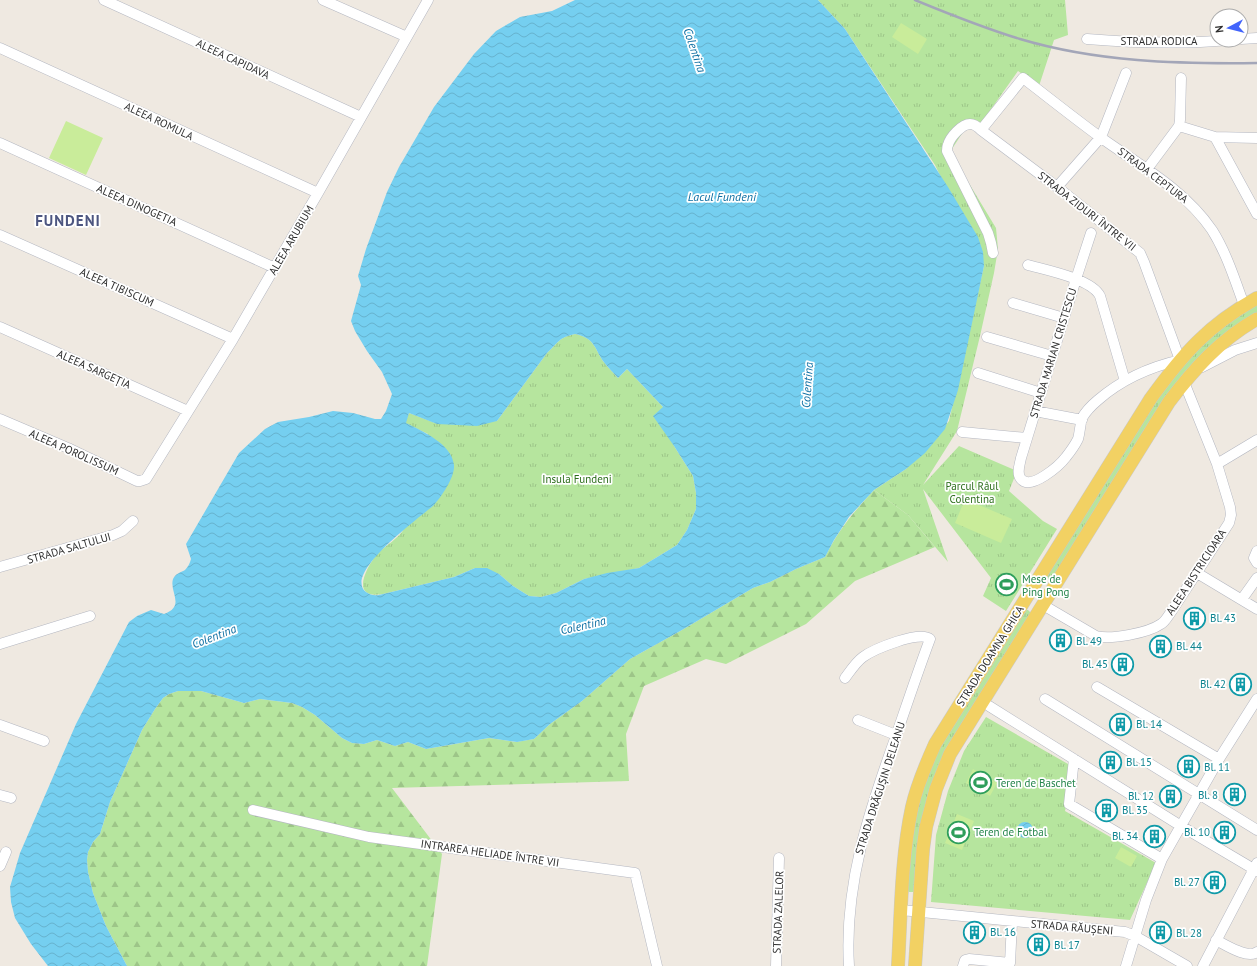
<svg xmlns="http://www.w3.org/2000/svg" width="1257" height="966" viewBox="0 0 1257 966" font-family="'PT Sans',sans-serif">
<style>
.grass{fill:url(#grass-tufts)}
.forest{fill:url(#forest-firs)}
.pitch{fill:#c9ec9a}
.water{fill:url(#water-waves);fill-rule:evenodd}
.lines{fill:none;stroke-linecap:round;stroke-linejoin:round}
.minor-casing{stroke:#b4b7c1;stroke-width:11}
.major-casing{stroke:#c9c9c9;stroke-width:14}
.minor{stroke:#fff;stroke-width:10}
.major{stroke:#f2d163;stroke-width:13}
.rail{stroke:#a3a6b8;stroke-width:2.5}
.labels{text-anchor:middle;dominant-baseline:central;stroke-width:3.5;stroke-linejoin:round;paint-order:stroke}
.street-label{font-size:11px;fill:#2e2e2e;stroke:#fff}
.park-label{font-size:11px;fill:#2c6e1b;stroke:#fff}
.leisure-label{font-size:11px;fill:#27864d;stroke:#fff;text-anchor:start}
.culture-label{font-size:11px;fill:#0d838f;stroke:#fff;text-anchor:start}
.water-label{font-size:12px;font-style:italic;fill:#0d6fa3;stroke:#fff}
.district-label{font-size:15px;font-weight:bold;letter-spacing:1px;fill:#4d5680;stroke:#fff}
</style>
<defs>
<pattern id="grass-tufts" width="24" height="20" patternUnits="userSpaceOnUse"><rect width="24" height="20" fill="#b6e59e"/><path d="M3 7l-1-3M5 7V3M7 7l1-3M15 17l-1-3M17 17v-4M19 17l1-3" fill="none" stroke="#9dc588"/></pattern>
<pattern id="forest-firs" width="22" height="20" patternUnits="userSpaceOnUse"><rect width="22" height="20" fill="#b6e59e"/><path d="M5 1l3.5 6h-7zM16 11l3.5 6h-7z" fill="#9dc588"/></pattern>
<pattern id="water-waves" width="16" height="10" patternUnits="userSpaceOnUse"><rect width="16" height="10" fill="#75cff0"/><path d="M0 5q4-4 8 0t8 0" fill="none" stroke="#66b2ce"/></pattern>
</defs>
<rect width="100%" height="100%" fill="#efe9e1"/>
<!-- grass -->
<path class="grass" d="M818 0H1065L1068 35 1054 40 1039 86 1018 71 982 122 963 132 950 152 996 228 998 249 994 273 980 336 957 431 923 485 959 446 1017 471 1009 491 1043 521 1057 529 1006 611 983 596 991 578 923 489 948 562 908 515 874 490 906 469 932 442 949 421 984 266 935 165 845 29Z
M1257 304V313L1211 347 1050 581 1048 579 1047 575 1166 384 1210 336Z
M575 334C594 338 594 347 603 361 607 367 613 372 618 378L627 369 663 407 674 446 693 476 696 493V509L687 530 677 545 639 568 584 579 556 593 541 597 529 596 513 586 499 574 475 568 454 577 383 594C350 600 365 569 377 554 384 547 400 537 404 529 408 522 409 511 411 503 417 480 422 457 428 434L405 423 409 413 438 424 497 421 547 353C559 342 558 338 575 334Z
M1024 610H1028L1030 612V615L954 737 915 890 913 892H909L907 890 910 843 922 790 942 741Z
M986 717 1075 768 1065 811 1156 863 1130 920 931 902 936 835 948 791 964 751Z"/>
<!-- forest -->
<path class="forest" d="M874 490 908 515 935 547 855 581 806 624 726 664 706 659 644 686 626 734 629 781 392 788 442 854 427 966H127L106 926 93 893 88 872 87 860 88 852 93 842 100 834 110 802 142 730 155 709 163 698 169 694 178 691H201L244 703 260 699 292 703 302 707 315 715 342 738 352 743 364 744 377 740 395 746 408 742 426 749 489 738 516 742 534 739 550 724 582 701 630 659 682 630 753 588 770 582 796 569 825 557C839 529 853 513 874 490Z"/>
<!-- pitch -->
<path class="pitch" d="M901 23 927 39 918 54 892 37Z
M66 121 103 138 86 175 49 158Z
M965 499 1012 519 1001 543 955 523Z
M973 769 997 783 990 796 966 783Z
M957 814 974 821 962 850 945 843Z
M1121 847 1137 856 1131 867 1115 858Z"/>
<!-- water -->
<path class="water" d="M575 0H818L845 29 948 187 978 237 983 252 984 266 958 390 945 429 925 453 906 469 874 490 849 517 834 540 825 557 796 569 770 582 753 588 682 630 630 659 582 701 550 724 534 739 517 742 489 738 426 749 408 742 395 746 377 740 364 744 352 743 342 738 315 715 302 707 292 703 260 699 244 703 201 691H178L169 694 163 698 155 709 142 730 110 802 100 834 93 842 88 852 87 860 88 872 93 893 106 926 127 966H48L31 944 15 918 11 902 10 887 20 853 76 724 129 622 137 616 151 610 164 614C186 606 169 592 173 579 176 573 180 573 185 570 188 567 190 563 191 559L186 544 239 453 265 429 278 422 309 417 333 411 353 413 375 419H381L386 411 392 394 382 372 367 351 355 331 351 321 361 285 358 276 366 249 387 192 399 167 434 107 474 54 496 31 520 17 552 11ZM575 334C594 338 594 347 603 361 607 367 613 372 618 378L627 369 663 407 653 416 674 446 693 476 696 493V509L687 530 677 545 639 568 607 573 584 579 556 593 541 597 529 596 513 586 499 574 487 568H475L454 577 383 594C376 596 372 596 366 592 342 573 422 516 434 505 442 496 455 477 454 465 452 444 422 431 406 423L409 413 437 424 477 426 497 421 547 353C559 342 558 338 575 334Z
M1017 830a8 8 0 1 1 16 0a8 8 0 1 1-16 0Z"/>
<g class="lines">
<defs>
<path id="minor" d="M104 0 361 117
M323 0 407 37
M1087 39C1135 43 1184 44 1231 40
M1241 39 1257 38
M0 48 318 193
M1179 126 1215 137 1257 138
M981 130 1023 78C1049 98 1074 118 1100 137 1139 165 1184 189 1212 230 1226 252 1235 280 1244 305
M1215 137 1257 214
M0 143 275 268
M1147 169 1179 126 1180 120 1181 78
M1057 187 1101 137 1126 73
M0 235 233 339
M993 253 991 243 988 233 947 151C947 150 947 145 948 145 950 137 962 124 970 124 975 124 978 127 981 130L1057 187 1140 253 1144 262 1180 360C1150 367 1121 380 1098 400 1092 405 1086 411 1082 418 1080 425 1080 432 1078 439 1075 445 1070 452 1066 457 1060 465 1031 491 1021 479 1016 473 1020 464 1021 458L1076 279 1091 233
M1028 265C1046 270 1092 279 1100 296L1125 381
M1013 303 1064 318
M0 327 188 411
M987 337 1052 356
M1202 367 1235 350 1257 343
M978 373 1041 393
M1035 411 1082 420
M0 419 68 448 137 481H140L146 479 233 339 318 193 428 0
M962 432 1027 438
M1217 464 1257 440
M1257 551 1254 558 1257 563
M0 567 113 535 122 531 133 521
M1197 573 1257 609
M1242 599 1257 578
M1043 605 1096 636C1111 640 1148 633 1161 624 1165 622 1168 616 1171 612L1229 523 1231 515 1230 507 1217 464 1184 382
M0 644 90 616
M845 678C851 670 856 662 863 657 874 649 920 630 930 639 918 671 907 704 896 736 869 811 844 885 849 966
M1097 687 1219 759
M1045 699 1257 830
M989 706 1181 826 1257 871
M858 720 896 735
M0 725 44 741
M1074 759 1069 804 1162 859
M0 795 11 798
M253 810 369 837 635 873 657 966
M0 866 6 852
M901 910 1125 932 1135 936 1187 966
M1216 940C1226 945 1247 959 1257 952
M776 966 779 858
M963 966 965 960 969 959 1010 963 1012 922
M1126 966 1146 900 1162 859 1219 759 1257 699
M1203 966 1257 863"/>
<path id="major" d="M898 966C901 914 901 858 912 807 917 785 926 764 935 744L1151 398C1183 354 1208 325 1257 298
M915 966 923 849 926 827 936 789 950 754 1169 402C1194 369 1220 340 1257 319"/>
</defs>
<!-- minor casing -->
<use href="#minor" class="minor-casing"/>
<!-- major casing -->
<use href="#major" class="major-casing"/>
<!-- minor -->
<use href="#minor" class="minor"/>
<!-- major -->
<use href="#major" class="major"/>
<!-- rail -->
<path class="rail" d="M915 0C949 14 984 28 1020 39 1097 62 1177 64 1257 63"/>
</g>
<!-- icons -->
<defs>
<symbol id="stadium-ring" viewBox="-11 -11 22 22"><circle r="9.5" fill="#fff" stroke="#2e9e5b" stroke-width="1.5"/><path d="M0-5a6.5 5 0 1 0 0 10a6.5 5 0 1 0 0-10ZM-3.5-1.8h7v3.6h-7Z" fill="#2e9e5b"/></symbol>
<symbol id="building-ring" viewBox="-11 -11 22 22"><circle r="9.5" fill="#fff" stroke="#0f9aa8" stroke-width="1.5"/><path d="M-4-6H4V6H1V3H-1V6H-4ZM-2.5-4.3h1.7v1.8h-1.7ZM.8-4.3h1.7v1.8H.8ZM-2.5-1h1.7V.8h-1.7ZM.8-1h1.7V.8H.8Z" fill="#0f9aa8"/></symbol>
</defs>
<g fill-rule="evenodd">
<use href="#stadium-ring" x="994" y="572" width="25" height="25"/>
<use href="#building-ring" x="1182" y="606" width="25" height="25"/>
<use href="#building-ring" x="1048" y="628" width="25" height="25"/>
<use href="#building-ring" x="1148" y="634" width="25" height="25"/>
<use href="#building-ring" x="1110" y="652" width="25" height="25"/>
<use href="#building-ring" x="1228" y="672" width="25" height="25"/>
<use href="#building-ring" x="1108" y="712" width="25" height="25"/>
<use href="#building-ring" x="1098" y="750" width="25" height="25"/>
<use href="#building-ring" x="1176" y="754" width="25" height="25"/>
<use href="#stadium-ring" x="968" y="770" width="25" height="25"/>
<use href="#building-ring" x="1222" y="782" width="25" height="25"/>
<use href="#building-ring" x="1158" y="784" width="25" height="25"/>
<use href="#building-ring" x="1094" y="798" width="25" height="25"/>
<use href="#stadium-ring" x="946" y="820" width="25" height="25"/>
<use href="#building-ring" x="1212" y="820" width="25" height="25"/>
<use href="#building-ring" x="1142" y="824" width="25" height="25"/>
<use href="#building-ring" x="1202" y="870" width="25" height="25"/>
<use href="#building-ring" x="962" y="920" width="25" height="25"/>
<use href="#building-ring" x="1148" y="920" width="25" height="25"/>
<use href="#building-ring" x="1026" y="932" width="25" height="25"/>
</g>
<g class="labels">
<!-- street labels -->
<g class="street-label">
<text x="1159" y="41">STRADA RODICA</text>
<text transform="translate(233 59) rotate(25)">ALEEA CAPIDAVA</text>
<text transform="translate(159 121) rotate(25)">ALEEA ROMULA</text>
<text transform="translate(1153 175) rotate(37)">STRADA CEPTURA</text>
<text transform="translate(137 205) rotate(24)">ALEEA DINOGETIA</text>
<text transform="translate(1087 211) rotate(38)">STRADA ZIDURI ÎNTRE VII</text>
<text transform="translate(291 240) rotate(-60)">ALEEA ARUBIUM</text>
<text transform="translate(117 287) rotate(24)">ALEEA TIBISCUM</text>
<text transform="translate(1053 353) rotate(-73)">STRADA MARIAN CRISTESCU</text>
<text transform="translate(94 369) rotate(24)">ALEEA SARGEȚIA</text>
<text transform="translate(74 452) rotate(24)">ALEEA POROLISSUM</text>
<text transform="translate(69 548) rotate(-16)">STRADA SALTULUI</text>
<text transform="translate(1196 572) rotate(-57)">ALEEA BISTRICIOARA</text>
<text transform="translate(990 656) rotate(-58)">STRADA DOAMNA GHICA</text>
<text transform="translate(880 788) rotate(-72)">STRADA DRĂGUȘIN DELEANU</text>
<text transform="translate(490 853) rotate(8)">INTRAREA HELIADE ÎNTRE VII</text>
<text transform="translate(778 912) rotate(-88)">STRADA ZALELOR</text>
<text transform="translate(1072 927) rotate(5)">STRADA RĂUȘENI</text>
</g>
<!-- park labels -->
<g class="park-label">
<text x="577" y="479">Insula Fundeni</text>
<text x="972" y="486">Parcul Râul<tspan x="972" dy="13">Colentina</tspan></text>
</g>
<!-- leisure labels -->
<g class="leisure-label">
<text x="1022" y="579">Mese de<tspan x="1022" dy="13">Ping Pong</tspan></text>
<text x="996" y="783">Teren de Baschet</text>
<text x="974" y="832">Teren de Fotbal</text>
</g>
<!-- culture labels -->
<g class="culture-label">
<text x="1210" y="618">Bl. 43</text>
<text x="1076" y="641">Bl. 49</text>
<text x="1176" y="646">Bl. 44</text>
<text x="1108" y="664" text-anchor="end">Bl. 45</text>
<text x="1226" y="684" text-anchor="end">Bl. 42</text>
<text x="1136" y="724">Bl. 14</text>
<text x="1126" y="762">Bl. 15</text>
<text x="1204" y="767">Bl. 11</text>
<text x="1218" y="795" text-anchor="end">Bl. 8</text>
<text x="1154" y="796" text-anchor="end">Bl. 12</text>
<text x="1122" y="810">Bl. 35</text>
<text x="1210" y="832" text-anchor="end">Bl. 10</text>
<text x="1138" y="836" text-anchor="end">Bl. 34</text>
<text x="1200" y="882" text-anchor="end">Bl. 27</text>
<text x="990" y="932">Bl. 16</text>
<text x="1176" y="933">Bl. 28</text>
<text x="1054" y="945">Bl. 17</text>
</g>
<!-- water labels -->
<g class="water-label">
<text transform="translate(695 50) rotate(71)">Colentina</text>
<text x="722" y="196">Lacul Fundeni</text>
<text transform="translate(807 385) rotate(-86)">Colentina</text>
<text transform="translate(583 625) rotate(-13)">Colentina</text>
<text transform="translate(214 636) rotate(-21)">Colentina</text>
</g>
<!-- district labels -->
<g class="district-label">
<text x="68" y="220">FUNDENI</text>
</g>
</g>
<!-- north arrow -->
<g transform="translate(1229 28) rotate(263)"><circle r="19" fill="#ffffff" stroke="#ababab"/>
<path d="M0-3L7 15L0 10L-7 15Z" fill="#4264fb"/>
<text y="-6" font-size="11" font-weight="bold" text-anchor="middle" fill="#2e2e2e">N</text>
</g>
</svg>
